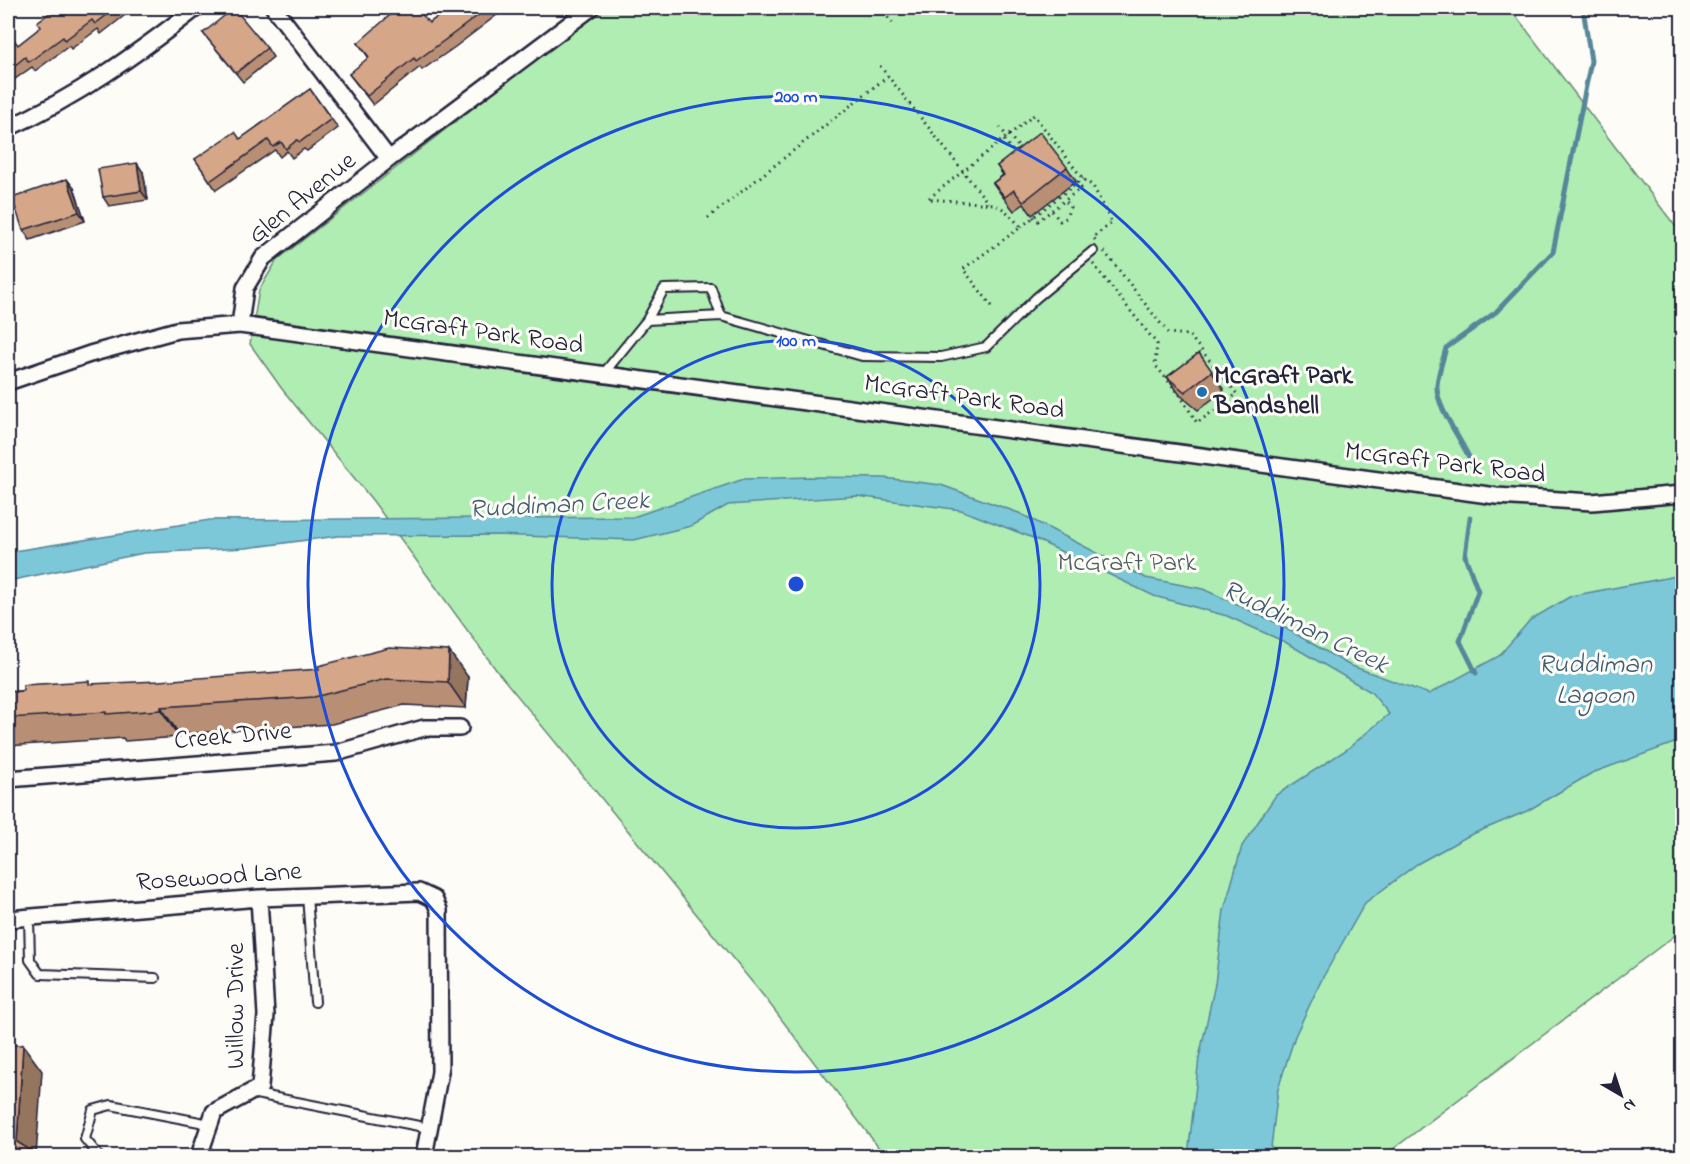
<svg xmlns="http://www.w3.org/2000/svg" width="1690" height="1164" viewBox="0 0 1690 1164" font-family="'Indie Flower',sans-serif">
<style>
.green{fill:#b0edb2;stroke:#698876;stroke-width:1.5}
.water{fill:#7bc8d9;stroke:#57869a;stroke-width:1.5}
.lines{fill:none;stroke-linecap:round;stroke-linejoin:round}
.stream{stroke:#57869a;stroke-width:5}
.lane-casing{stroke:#22223b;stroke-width:12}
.street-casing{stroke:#22223b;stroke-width:20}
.path{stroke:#22223b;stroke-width:3;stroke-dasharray:1.5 4.5;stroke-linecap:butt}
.lane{stroke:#fdfcf7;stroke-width:8}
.street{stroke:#fdfcf7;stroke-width:15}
.wall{fill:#b88f75;stroke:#22223b;stroke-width:1.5}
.shaded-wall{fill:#96745f;stroke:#22223b;stroke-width:1.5}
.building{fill:#d6a688;stroke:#22223b;stroke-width:1.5}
.ring{fill:none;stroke:#1d4ed8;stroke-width:3}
.poi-dot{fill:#1f6fb2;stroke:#fdfcf7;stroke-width:2}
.labels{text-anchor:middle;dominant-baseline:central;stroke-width:6;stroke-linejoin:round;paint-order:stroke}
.street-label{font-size:26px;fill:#22223b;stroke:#fdfcf7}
.poi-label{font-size:26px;font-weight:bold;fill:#22223b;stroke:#fdfcf7;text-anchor:start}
.park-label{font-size:26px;fill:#4d5f5f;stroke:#fdfcf7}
.water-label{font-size:27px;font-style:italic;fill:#415c72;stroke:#fdfcf7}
.centre{fill:#1d4ed8;stroke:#fdfcf7;stroke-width:3}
.ring-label{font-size:18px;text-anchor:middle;font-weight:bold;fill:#1d4ed8;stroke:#fdfcf7;stroke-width:6;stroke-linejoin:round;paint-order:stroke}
</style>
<rect width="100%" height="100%" fill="#fdfcf7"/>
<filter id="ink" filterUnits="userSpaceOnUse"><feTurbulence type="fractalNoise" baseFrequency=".0167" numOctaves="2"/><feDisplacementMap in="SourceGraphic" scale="12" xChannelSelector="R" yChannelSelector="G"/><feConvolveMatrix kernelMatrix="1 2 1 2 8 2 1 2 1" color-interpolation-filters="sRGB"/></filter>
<g filter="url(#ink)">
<!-- green -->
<path class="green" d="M602 8H1510L1682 235V930L1384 1156H885L766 999 497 671 373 501 282 389 250 344 259 290 277 260Z"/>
<!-- water -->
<path class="water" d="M809 477 884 478 941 485 1019 513 1146 578 1203 589 1275 622 1349 665 1429 694 1499 656 1530 620 1571 596 1682 575V743H1674L1592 773 1527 811 1468 836 1417 864 1365 903 1322 979 1295 1036 1278 1089 1270 1156H1188L1199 1058 1215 984 1224 910 1242 846 1276 795 1346 750 1389 714 1371 692 1285 642 1227 616 1154 596 1033 538 961 510 857 496 728 505 691 526 634 540 497 535 338 536 246 548 144 553 8 581V552L210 520 633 517 744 479Z"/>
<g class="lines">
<!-- stream -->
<path class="stream" d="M1475 472C1469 448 1435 409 1437 385 1438 373 1443 360 1446 348L1496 312 1553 252 1591 61 1583 8
M1470 518 1465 556 1478 591 1460 641 1476 673"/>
<defs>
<path id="lane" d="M647 320 664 289 711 288 721 316
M604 373 647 320 721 316 862 356 941 357 986 347 1036 298 1093 251
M307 896 315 1002
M29 917 30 960 40 974 155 978
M251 1093 429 1128
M99 1156 85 1139 93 1110 111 1105 210 1124"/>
<path id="street" d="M274 8 389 159
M8 128C77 97 137 54 196 8
M240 325 245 288 263 258 389 159 591 8
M8 382 90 354 177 330 240 325 1496 496 1592 502 1682 494
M8 779 336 753 424 728H460
M8 919 259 898 419 892 434 899 439 910 440 1072 424 1156
M199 1156 214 1112 260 1087 266 1015 259 898"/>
</defs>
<!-- lane casing -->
<use href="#lane" class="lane-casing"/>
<!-- street casing -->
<use href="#street" class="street-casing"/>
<!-- path -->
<path class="path" d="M880 8 895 26
M880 66 988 203
M1000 127 1007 137
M1009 135 1021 150
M1004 140 1015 154
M1052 211 1060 221 1066 218 1070 207 1065 200
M1033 217 1038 221 1081 188 1076 183
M708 218 888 76
M1021 227 1083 178
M1093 264 1157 344 1155 365 1180 395 1197 423 1237 394 1189 335 1168 333 1104 251
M992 306 963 269 1021 227 1005 210 993 204 928 199 1034 115 1083 179 1093 186 1112 223 1093 237 1096 241"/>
<!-- lane -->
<use href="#lane" class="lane"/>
<!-- street -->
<use href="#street" class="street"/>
</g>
<!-- wall -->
<path class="wall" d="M57 8H134L101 34 98 29 71 49 69 46 35 71 32 67 8 84V40L18 45 41 27Z
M450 8H506L455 47 422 70 420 67 373 105 349 74 369 58 358 43 429 23Z
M203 33 267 48 273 57 243 82Z
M310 89 338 128 307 151 304 149 292 158 287 151 280 157 275 150 216 190 195 159 240 139Z
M997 166 1067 167 1076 181 1032 215 1024 204 1014 211 1003 197 993 183 1003 175Z
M143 172 148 200 109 206 103 197Z
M74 188 85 221 30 240 23 230Z
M1199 353 1224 390 1198 410 1180 395 1167 377Z
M468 677 466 708 404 705 332 724 179 734V737L125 741 123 738 8 746V692L91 684Z"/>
<!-- shaded-wall -->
<path class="shaded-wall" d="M137 163 143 172 148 200 141 191Z
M67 179 74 188 85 221 79 212Z
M449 651 468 677 466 708 448 682Z
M161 707 179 734V737L161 710Z
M23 1045 42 1071 36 1156 17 1142Z"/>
<!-- building -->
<path class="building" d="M57 8H116L95 24 92 20 65 40 63 37 29 62 25 57 8 71V40L12 37 18 45 41 27 37 22Z
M234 8 267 48 236 73 203 33Z
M398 8H417L429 23 450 8H488L449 37 416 61 414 58 367 96 349 74 369 57 358 43Z
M310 89 331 119 300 142 297 140 286 149 281 142 273 147 268 140 210 181 195 159 235 132 240 139Z
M1040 132 1067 167 1023 202 1014 190 1005 197 993 183 1004 175 997 166Z
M137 163 141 191 103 197 98 169Z
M67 179 79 212 23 230 12 198Z
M1199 353 1212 371 1185 392 1167 377Z
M389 648 449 651 448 682 386 679 314 697 161 707V710L106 714V712L8 718V692L23 691V685L89 681V684L159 681 319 669 318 666Z
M8 1045H23L17 1142 40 1156H8Z"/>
</g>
<!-- distance rings -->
<g class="ring">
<circle cx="796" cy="584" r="244"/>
<circle cx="796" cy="584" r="488"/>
</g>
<!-- markers -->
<circle class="poi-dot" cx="1202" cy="392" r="6"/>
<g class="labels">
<!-- street labels -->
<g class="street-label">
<text transform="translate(303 199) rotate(-39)">Glen Avenue</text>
<text transform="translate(483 333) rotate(8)">McGraft Park Road</text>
<text transform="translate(964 398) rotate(8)">McGraft Park Road</text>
<text transform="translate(1445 464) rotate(7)">McGraft Park Road</text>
<text transform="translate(233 737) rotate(-5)">Creek Drive</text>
<text transform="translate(219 878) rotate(-4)">Rosewood Lane</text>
<text transform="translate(237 1006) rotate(-90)">Willow Drive</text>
</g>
<!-- poi labels -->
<g class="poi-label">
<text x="1214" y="377">McGraft Park<tspan x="1214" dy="30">Bandshell</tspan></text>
</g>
<!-- park labels -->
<g class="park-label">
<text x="1127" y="564">McGraft Park</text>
</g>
<!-- water labels -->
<g class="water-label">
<text transform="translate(559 506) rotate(-3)">Ruddiman Creek</text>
<text transform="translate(1305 628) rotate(26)">Ruddiman Creek</text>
<text x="1595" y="665">Ruddiman<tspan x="1595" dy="31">Lagoon</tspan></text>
</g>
</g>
<circle cx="796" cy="584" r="9" class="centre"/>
<g class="ring-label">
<text x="796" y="102">200 m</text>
<text x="796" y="346">100 m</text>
</g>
<!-- margin -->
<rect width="1690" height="1164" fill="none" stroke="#fdfcf7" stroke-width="30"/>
<rect x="15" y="15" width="1660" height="1134" fill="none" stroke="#22223b" stroke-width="2" filter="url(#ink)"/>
<!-- north arrow -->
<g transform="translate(1621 1095) rotate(141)" stroke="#fdfcf7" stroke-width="4.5" paint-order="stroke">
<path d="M0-4.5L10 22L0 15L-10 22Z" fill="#22223b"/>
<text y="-9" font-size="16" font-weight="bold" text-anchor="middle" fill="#22223b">N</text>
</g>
</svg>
